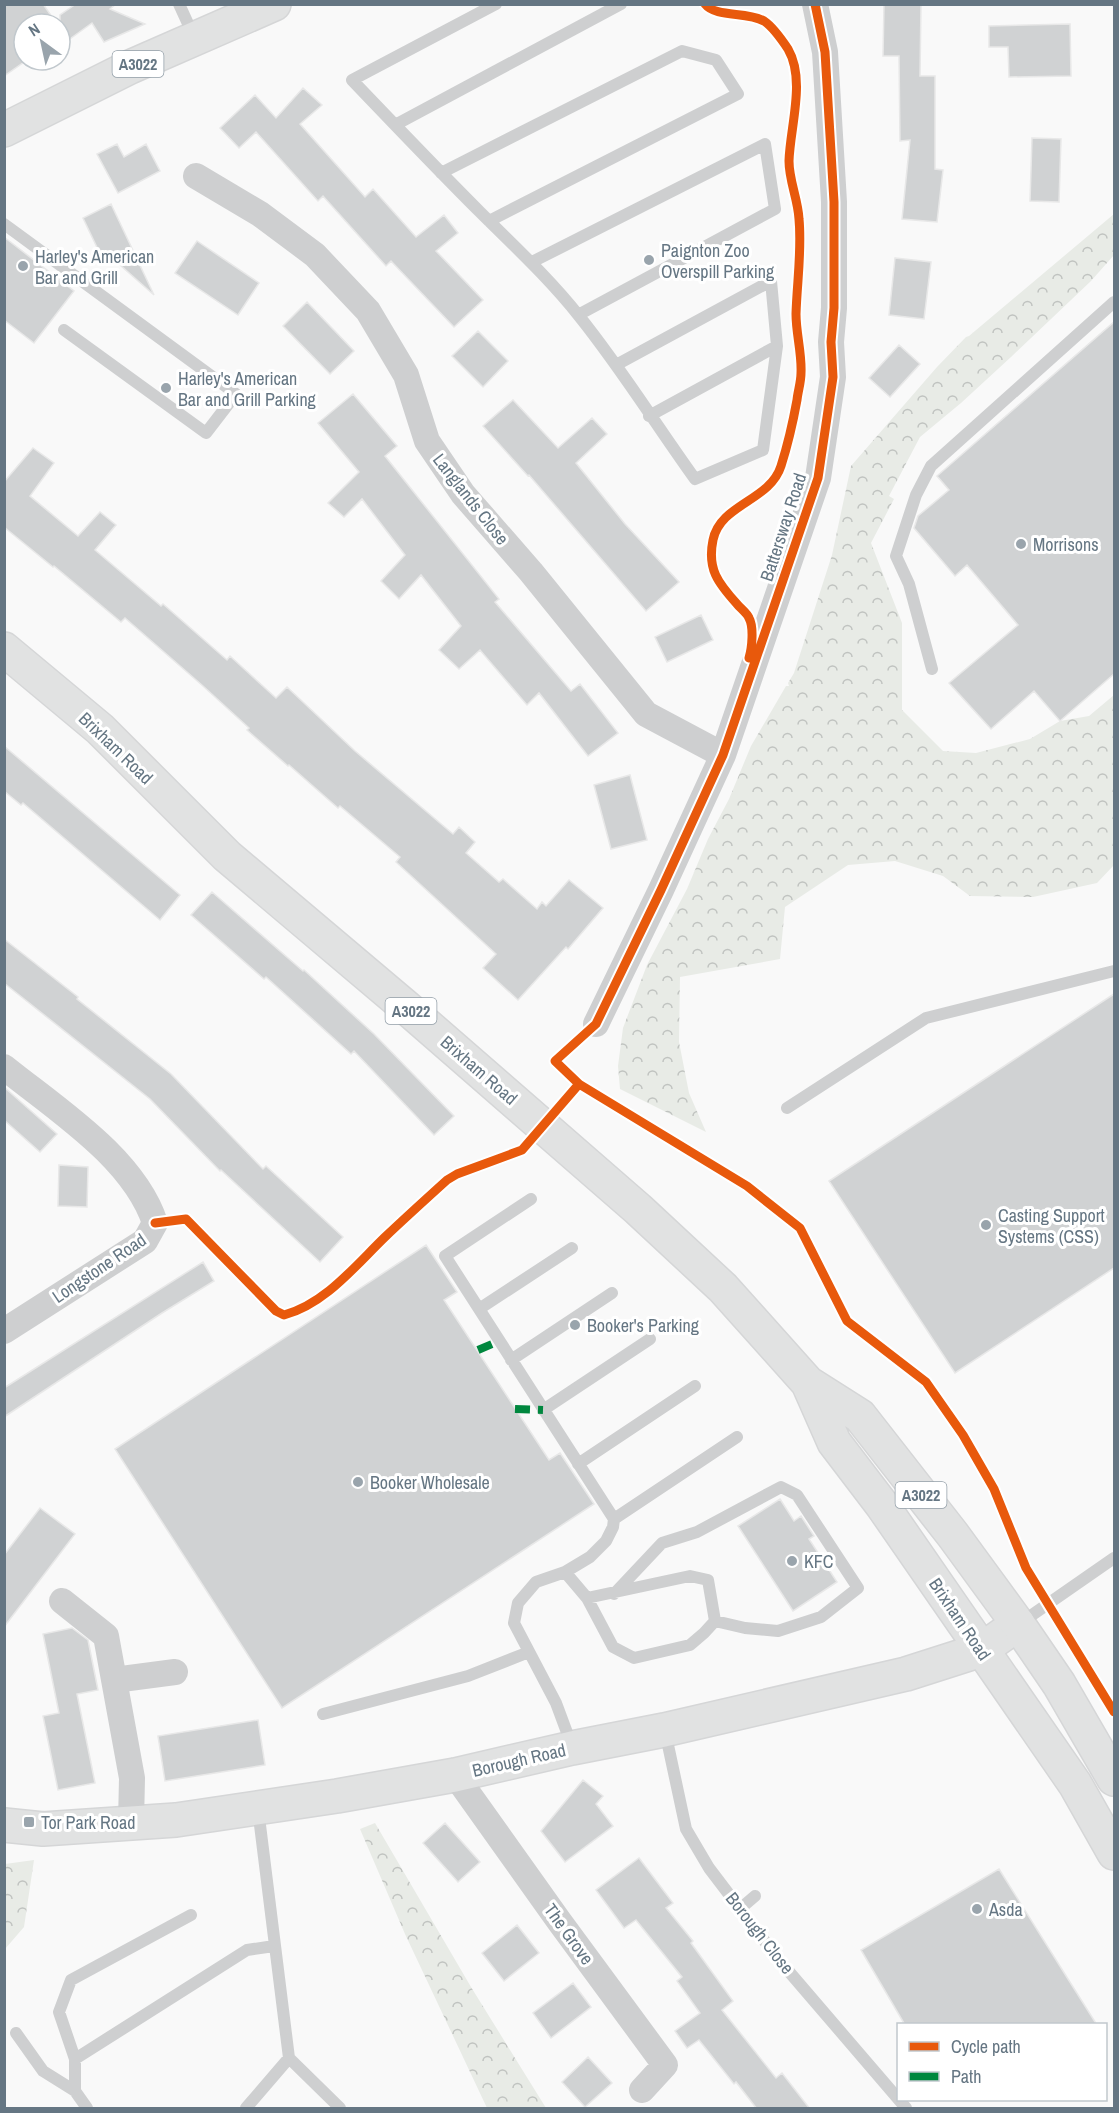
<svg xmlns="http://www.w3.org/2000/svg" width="1119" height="2113" viewBox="0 0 1119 2113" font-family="'Archivo Narrow',sans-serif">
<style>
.forest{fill:url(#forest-crowns)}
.building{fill:#d0d2d3;stroke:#e8e8e8;stroke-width:1.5}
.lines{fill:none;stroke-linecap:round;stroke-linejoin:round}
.secondary-casing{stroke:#d5d6d7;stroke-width:36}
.primary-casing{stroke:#d5d6d7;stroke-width:36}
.service{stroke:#cecfd0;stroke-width:12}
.minor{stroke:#cecfd0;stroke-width:26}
.secondary{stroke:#e1e2e2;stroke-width:33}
.primary{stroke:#e1e2e2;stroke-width:33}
.quiet{stroke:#00873e;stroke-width:8;stroke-dasharray:15 8;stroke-linecap:butt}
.cycleway-casing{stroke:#fff;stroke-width:13}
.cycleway{stroke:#e8590c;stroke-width:9}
.poi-dot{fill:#99a4ac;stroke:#fff;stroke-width:2}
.labels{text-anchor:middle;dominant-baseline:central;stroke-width:6;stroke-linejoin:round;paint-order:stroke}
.shield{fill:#fff;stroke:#939fa8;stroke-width:1.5}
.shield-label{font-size:16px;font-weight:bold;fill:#657683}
.poi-label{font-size:18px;fill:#657683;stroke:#fff;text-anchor:start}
.street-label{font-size:18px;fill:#657683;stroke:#fff}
</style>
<defs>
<pattern id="forest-crowns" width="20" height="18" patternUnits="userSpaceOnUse" patternTransform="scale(1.5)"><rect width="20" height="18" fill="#e8ebe6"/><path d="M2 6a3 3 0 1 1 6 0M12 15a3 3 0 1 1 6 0" fill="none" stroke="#c0c3c0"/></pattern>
</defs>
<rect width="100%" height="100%" fill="#f9f9f9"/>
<!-- forest -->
<path class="forest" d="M1114 214V255L1091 281 1011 357 961 403 920 437 889 496 894 499 871 543 902 623V710L943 751 976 753 1030 739 1060 721 1089 716 1114 695V865L1097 883 1033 897 970 896 943 876 895 861 848 865 785 907 780 959 680 977 679 1042 689 1093 706 1132 620 1089 618 1066 623 1028 647 965 687 889 708 839 729 799 751 746 786 686H789L788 683 794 673 832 555 851 466 937 367 966 337 969 336Z
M375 1823 471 1987 546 2108H487L405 1934 360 1829Z
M34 1860 24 1927 5 1949V1864Z"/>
<!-- building -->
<path class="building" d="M4 4H43L57 24H24V60H27L4 76Z
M76 4H116L110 9 145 24 104 42 92 23 60 46V15Z
M884 4H921L920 76H935V169L943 170 937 222 902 219 910 140 900 141 899 56H883Z
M1070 24 1071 76 1009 77 1008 47H989V26Z
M303 88 322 105 300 124 365 197 373 189 416 237 444 215 458 233 436 251 483 300 454 327 391 261 386 266 323 196 318 201 256 132 239 148 220 128 255 95 276 118Z
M1032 138 1061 139 1059 202 1030 201Z
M117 144 124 157 146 144 160 171 118 193 97 154Z
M111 204 154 295 112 258 104 262 83 218Z
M4 237 74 291 34 343 4 320Z
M197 241 259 283 238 315 175 273Z
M895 258 931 262 924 319 889 315Z
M307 302 354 351 330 374 283 326Z
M1114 322V674L1060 721 1034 691 991 729 949 683 1018 625 967 565 955 576 914 528 918 516 949 490 937 476Z
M478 331 508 361 483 387 452 356Z
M899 345 920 364 890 397 869 378Z
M353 394 397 446 385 456 499 599 495 602 571 691 580 684 618 733 588 756 539 693 527 705 480 650 459 669 439 650 461 626 421 575 399 599 381 581 405 555 362 499 344 517 328 503 359 472 318 423Z
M513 400 558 448 592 418 607 434 576 463 625 524 679 582 646 611 529 475 528 476 483 426Z
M33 448 54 463 30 496 78 536 100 512 116 525 95 550 161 606 163 604 227 660 230 656 276 698 287 687 355 751 453 834 459 827 475 842 466 853 499 882 503 879 537 909 542 902 546 906 569 880 603 908 568 949 566 947 518 1000 483 968 496 954 396 862 400 857 340 806 338 808 289 765 288 766 247 730 249 728 203 686 125 618 121 622 54 566 53 567 4 527V482Z
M701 615 713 640 667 662 655 637Z
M4 746 180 895 160 920 23 803 21 805 4 791Z
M630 775 647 840 611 849 594 785Z
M212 892 303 971 304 970 374 1034 454 1116 434 1135 354 1051 351 1054 266 977 264 979 191 915Z
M4 939 78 997 77 999 171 1074 263 1169 266 1166 343 1237 320 1262 221 1170 220 1171 150 1099 4 983Z
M1114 994V1268L955 1373 829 1181Z
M4 1087 57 1134 40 1152 4 1120Z
M59 1165 88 1167 87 1207 58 1206Z
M426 1245 457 1292 444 1300 549 1460 560 1453 594 1504 282 1708 115 1449Z
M203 1262 214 1281 162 1313 4 1417V1388Z
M780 1499 794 1521 801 1516 814 1536 809 1539 837 1582 793 1611 738 1526Z
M40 1508 75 1534 4 1627V1555Z
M72 1628 88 1640 98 1690 77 1694 95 1783 58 1790 43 1716 59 1713 43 1634Z
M258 1720 265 1765 165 1781 158 1736Z
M583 1780 603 1796 596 1804 613 1826 565 1862 541 1831Z
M445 1823 480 1862 458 1882 423 1843Z
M639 1858 673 1903 666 1908 693 1941 691 1943 733 2001 722 2010 776 2078 782 2073 810 2109H757L736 2082 734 2084 699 2040 687 2048 675 2031 700 2013 677 1981 682 1977 636 1920 624 1928 596 1890Z
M999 1869 1068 1979 1097 2025H905L861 1950Z
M517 1925 539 1953 504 1981 482 1953Z
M573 1983 591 2007 551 2038 533 2013Z
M588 2057 612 2083 585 2107 562 2082Z"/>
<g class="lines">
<defs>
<path id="secondary" d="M4 1825 43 1829 176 1820 337 1796 455 1775 572 1748 664 1730 906 1674 981 1650 1018 1624"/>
<path id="primary" d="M4 130 130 67 274 4
M4 649 100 729 227 856 407 1008 638 1209 723 1288 808 1383 860 1416 953 1535 1018 1624 1059 1684 1114 1779
M808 1383 834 1442 882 1505 1075 1784 1114 1853"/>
</defs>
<!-- secondary casing -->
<use href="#secondary" class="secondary-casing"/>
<!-- primary casing -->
<use href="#primary" class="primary-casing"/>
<!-- service -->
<path class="service" d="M179 4 195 39
M496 4 352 80C394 124 436 168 479 211 513 245 549 278 579 316 621 368 656 425 695 479L763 450 777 346
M395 125 621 4
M441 173 682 51 716 60 738 94 489 221
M4 224 236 394 206 433 64 330
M532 262 765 144 775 209 578 315
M616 365 771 281 777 346 649 416
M932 669 909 584 896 556 916 495 931 466 1114 302
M787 1108 926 1018 1114 971
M531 1199 445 1256 614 1519 613 1527 606 1541 590 1557 565 1572 536 1582 518 1603 514 1623 556 1703 572 1746
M479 1309 572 1248
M511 1360 612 1293
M543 1410 650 1339
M578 1464 695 1386
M614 1519 737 1437
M565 1572 587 1598 613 1647 634 1658 690 1645 704 1633 715 1621 708 1580 690 1576 587 1598
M614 1594 662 1543 697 1532 781 1487 797 1495 858 1588 821 1617 778 1631 745 1628 715 1621
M1019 1624 1114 1558
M323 1714 468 1676 529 1652
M665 1731 686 1829 709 1868 779 1960 906 2108
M258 1809 289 2058 340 2108
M741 1908 755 1896
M16 2033 43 2071 75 2091
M75 2059 59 2012 71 1980 191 1915
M87 2108 75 2091V2059L247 1950 274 1946
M246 2108 289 2058"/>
<!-- minor -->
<path class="minor" d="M196 176 260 214 315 255 368 311 406 375 427 441 463 494 531 572 646 714 723 755
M596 1024 661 890 723 755 818 478 833 377 831 342 834 308V202L825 52 815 4
M4 1067C56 1109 134 1158 155 1223L145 1241 4 1331
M62 1601 106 1636 132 1778 131 1823
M114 1680 175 1672
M455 1775 559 1921 665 2065 642 2090"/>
<!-- secondary -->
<use href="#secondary" class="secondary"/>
<!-- primary -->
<use href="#primary" class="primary"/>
<!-- quiet -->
<path class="quiet" d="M478 1350 499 1341
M515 1409 543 1410"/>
<defs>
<path id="cycleway" d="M705 4C716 18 747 11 764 21 773 27 782 40 788 49 806 80 790 127 789 161 789 181 798 199 799 219 802 250 797 282 796 314 796 334 802 353 801 373 801 382 798 391 797 400 793 422 788 444 781 466 770 501 720 504 713 540 707 569 718 583 737 604 740 608 747 613 749 618 754 627 752 648 749 658
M815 4 825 52 834 202V308L831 342 833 377 818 478 723 755 661 890 596 1024 555 1061 579 1084 747 1186 800 1228 847 1321 926 1382 963 1435 994 1489 1026 1568 1114 1712
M155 1223 186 1219 276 1311 284 1315C325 1304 355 1266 385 1237 405 1218 426 1199 447 1180L457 1174 522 1150 579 1084"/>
</defs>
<!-- cycleway casing -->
<use href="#cycleway" class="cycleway-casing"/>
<!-- cycleway -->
<use href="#cycleway" class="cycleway"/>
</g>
<!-- markers -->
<g class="poi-dot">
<circle cx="649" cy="260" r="6"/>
<circle cx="23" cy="266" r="6"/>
<circle cx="166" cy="388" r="6"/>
<circle cx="1021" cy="544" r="6"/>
<circle cx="986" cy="1225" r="6"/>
<circle cx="575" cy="1325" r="6"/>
<circle cx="358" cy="1482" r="6"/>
<circle cx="792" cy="1561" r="6"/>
<rect x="23" y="1816" width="12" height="12" rx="3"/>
<circle cx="977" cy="1909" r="6"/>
</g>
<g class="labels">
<!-- shield labels -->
<g class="shield">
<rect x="112.5" y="51" width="51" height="26" rx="4.5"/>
<rect x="385.5" y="998" width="51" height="26" rx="4.5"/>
<rect x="895.5" y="1482" width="51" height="26" rx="4.5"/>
</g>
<g class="shield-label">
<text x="138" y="64">A3022</text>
<text x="411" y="1011">A3022</text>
<text x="921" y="1495">A3022</text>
</g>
<!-- poi labels -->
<g class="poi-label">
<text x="661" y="250">Paignton Zoo<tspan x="661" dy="21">Overspill Parking</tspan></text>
<text x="35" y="256">Harley's American<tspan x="35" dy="21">Bar and Grill</tspan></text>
<text x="178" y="378">Harley's American<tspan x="178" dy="21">Bar and Grill Parking</tspan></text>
<text x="1033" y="544">Morrisons</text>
<text x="998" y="1215">Casting Support<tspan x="998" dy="21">Systems (CSS)</tspan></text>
<text x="587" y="1325">Booker's Parking</text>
<text x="370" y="1482">Booker Wholesale</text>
<text x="804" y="1561">KFC</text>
<text x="41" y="1822">Tor Park Road</text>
<text x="989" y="1909">Asda</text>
</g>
<!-- street labels -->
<g class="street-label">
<text transform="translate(471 499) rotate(52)">Langlands Close</text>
<text transform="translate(783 527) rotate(-72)">Battersway Road</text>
<text transform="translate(116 748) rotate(44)">Brixham Road</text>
<text transform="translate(479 1070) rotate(41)">Brixham Road</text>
<text transform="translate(99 1268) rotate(-34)">Longstone Road</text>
<text transform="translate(960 1619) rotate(56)">Brixham Road</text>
<text transform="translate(519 1760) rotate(-13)">Borough Road</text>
<text transform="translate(760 1933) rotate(52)">Borough Close</text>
<text transform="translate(569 1934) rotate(54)">The Grove</text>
</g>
</g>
<!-- border -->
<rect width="1119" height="2113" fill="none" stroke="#657683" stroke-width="12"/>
<!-- legend -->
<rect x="897" y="2023" width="210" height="78" fill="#ffffff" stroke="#c1c8cd" stroke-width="1.5"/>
<rect x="909" y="2042" width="30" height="9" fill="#e8590c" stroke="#c1c8cd" stroke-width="1.5"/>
<text x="951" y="2053" font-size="18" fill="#657683">Cycle path</text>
<rect x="909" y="2072" width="30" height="9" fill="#00873e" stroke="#c1c8cd" stroke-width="1.5"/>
<text x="951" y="2083" font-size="18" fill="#657683">Path</text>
<!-- north arrow -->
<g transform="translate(42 42) rotate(327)"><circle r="28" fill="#ffffff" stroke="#c1c8cd" stroke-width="1.5"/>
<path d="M0-4.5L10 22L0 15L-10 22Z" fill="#99a4ac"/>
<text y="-9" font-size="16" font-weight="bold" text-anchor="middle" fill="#657683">N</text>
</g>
</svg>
